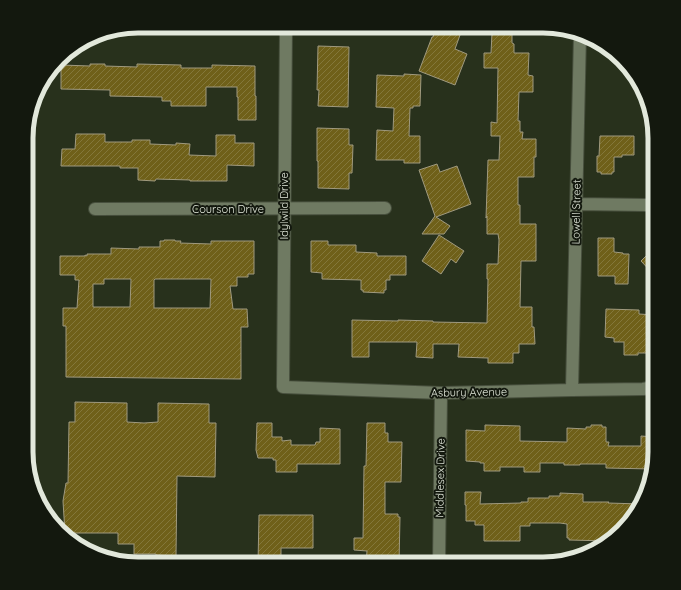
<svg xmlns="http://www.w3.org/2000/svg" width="681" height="590" viewBox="0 0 681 590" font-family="Quicksand,sans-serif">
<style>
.building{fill:url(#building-hatch);stroke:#a09a7f;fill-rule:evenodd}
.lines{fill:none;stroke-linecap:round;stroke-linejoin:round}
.minor-casing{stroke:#474f3d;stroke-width:14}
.secondary-casing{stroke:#474f3d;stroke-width:14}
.minor{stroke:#6f7a62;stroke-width:12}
.secondary{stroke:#6f7a62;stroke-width:12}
.labels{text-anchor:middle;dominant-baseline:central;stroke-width:4;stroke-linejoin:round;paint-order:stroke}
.street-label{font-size:11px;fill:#e2e8db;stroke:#13180e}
.rim{fill:none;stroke:#e2e8db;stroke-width:5}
</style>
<defs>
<pattern id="building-hatch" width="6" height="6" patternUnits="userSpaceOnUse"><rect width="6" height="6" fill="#6f6019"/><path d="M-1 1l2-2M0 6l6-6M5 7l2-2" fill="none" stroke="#83773a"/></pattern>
</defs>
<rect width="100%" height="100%" fill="#28311c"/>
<!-- building -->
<path class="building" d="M437 26H454L452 32 460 35 455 49 467 54 455 85 419 71 432 37H433Z
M492 33 512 34V43L514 44V53H529L528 75 533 76V92H519L518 121H520V132H523L522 139H536V157H534V177H518V205H520V224H536V261H521L520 307H532V327H534L535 344H519V353H513V363H488V358L458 357 459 344H433V358L416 357 417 342H369V357H352V320L398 321V320L433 321V322L487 323 488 279H487V264H498L499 240 498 234H487V216L486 218 488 160H499L500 136H491V122L497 123 498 68H484V53H491Z
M318 46 349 47 348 107 318 106 319 90H317Z
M90 64H105V66L137 67V64L181 65V68H212V65L255 66V96H256V120H238V97H237V87H206V106H171V101H162V97L110 96V90L61 89V65L90 66Z
M404 74 421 75 420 106H413V108H410L409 136H420V163H404V160H376L377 130 393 131 394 108 376 107 377 75 404 76Z
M317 128 349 129V145H353L352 173H349V189L318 188V161H317Z
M76 134H105V142H132V140H150V144L176 145V143L190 144 189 155 216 156V135H235V143H254V166L227 165V181H190V180L156 179 155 181 138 180V168H120V166H61L62 149H75Z
M600 136H634V155H622V157H614V172H612V174H601V172H597V156H599Z
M437 164 440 172 457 166 471 204 436 217 450 226 444 234H422L435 216 419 170Z
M439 235 464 251 456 263 451 259 441 274 422 261Z
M598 238H614V252L623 253V254H629L628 284H615V276H598Z
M164 240H175V241H181L180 243 211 244V241H254V274H248V277H237V286H230L233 309H247L248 327H241V379L66 377V326H63V308H77L79 280H75V275H60V256H85V255L87 256V254H111V248L139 249V247H160V241H164ZM104 279H131L130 307H93V284H104ZM155 279H211L210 308H154V280Z
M311 241H328V245H356V252L377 253V256H406V275H390V280H386V290H384V293L363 292V290H361V280L322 279V273L311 272Z
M655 247V276L641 261Z
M606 309 639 310V314L655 315V353H638V355H624V342H614V338L605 337Z
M75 402 127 403V422L144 423 158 422V403L209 404V423H216L215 477 177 476 176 556 156 555V554H134V544H118V533H65L63 501 66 483H68L69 422H75Z
M257 423H272V437H282V441L291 440V445H315L316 442H320V428L340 429V464H297V472H276V460H273V458H258L256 450Z
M367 423H385V433H388V442H402L401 482H385V514H398V517H400L399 564H366L367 551 354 550V538H363L364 466H366Z
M485 425 520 426V441L567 442V428L586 429V427H591V425H602V427H606V442H609L608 446H641V436L655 437V452L652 469 606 468V464H580V465H564V463H540V472H524V467H500V471H484V463H480V462L466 461V430L485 431Z
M465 492H481L480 504 521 503V502H528V498H549V496H560V493L583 494V502H609L608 503 641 504 622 531 609 541 569 540V538H567V524L560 523H530V526H520V541H484V525H475V521H466V505H465Z
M259 515H313V548H281V564H258Z"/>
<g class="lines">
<defs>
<path id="minor" d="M286 26 283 387 441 393 572 390 643 389 655 387
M130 27 197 26
M576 204 647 205
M95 209 385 208
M572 390 580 34
M439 564 441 393"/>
<path id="secondary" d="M27 319 28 120"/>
</defs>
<!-- minor casing -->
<use href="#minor" class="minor-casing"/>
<!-- secondary casing -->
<use href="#secondary" class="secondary-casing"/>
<!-- minor -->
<use href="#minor" class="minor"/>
<!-- secondary -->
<use href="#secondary" class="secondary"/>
</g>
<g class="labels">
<!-- street labels -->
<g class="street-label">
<text transform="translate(284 206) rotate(-90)">Idylwild Drive</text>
<text x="228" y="209">Courson Drive</text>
<text transform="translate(576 212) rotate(-89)">Lowell Street</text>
<text transform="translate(469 392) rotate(-1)">Asbury Avenue</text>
<text transform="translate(440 478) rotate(-89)">Middlesex Drive</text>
</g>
</g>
<!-- crop -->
<path d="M0 0H681V590H0ZM138 33H543A105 105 0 0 1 648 138V452A105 105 0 0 1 543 557H138A105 105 0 0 1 33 452V138A105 105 0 0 1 138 33Z" fill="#13180e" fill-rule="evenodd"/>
<path class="rim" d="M138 33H543A105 105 0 0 1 648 138V452A105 105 0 0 1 543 557H138A105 105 0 0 1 33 452V138A105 105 0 0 1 138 33Z"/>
</svg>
